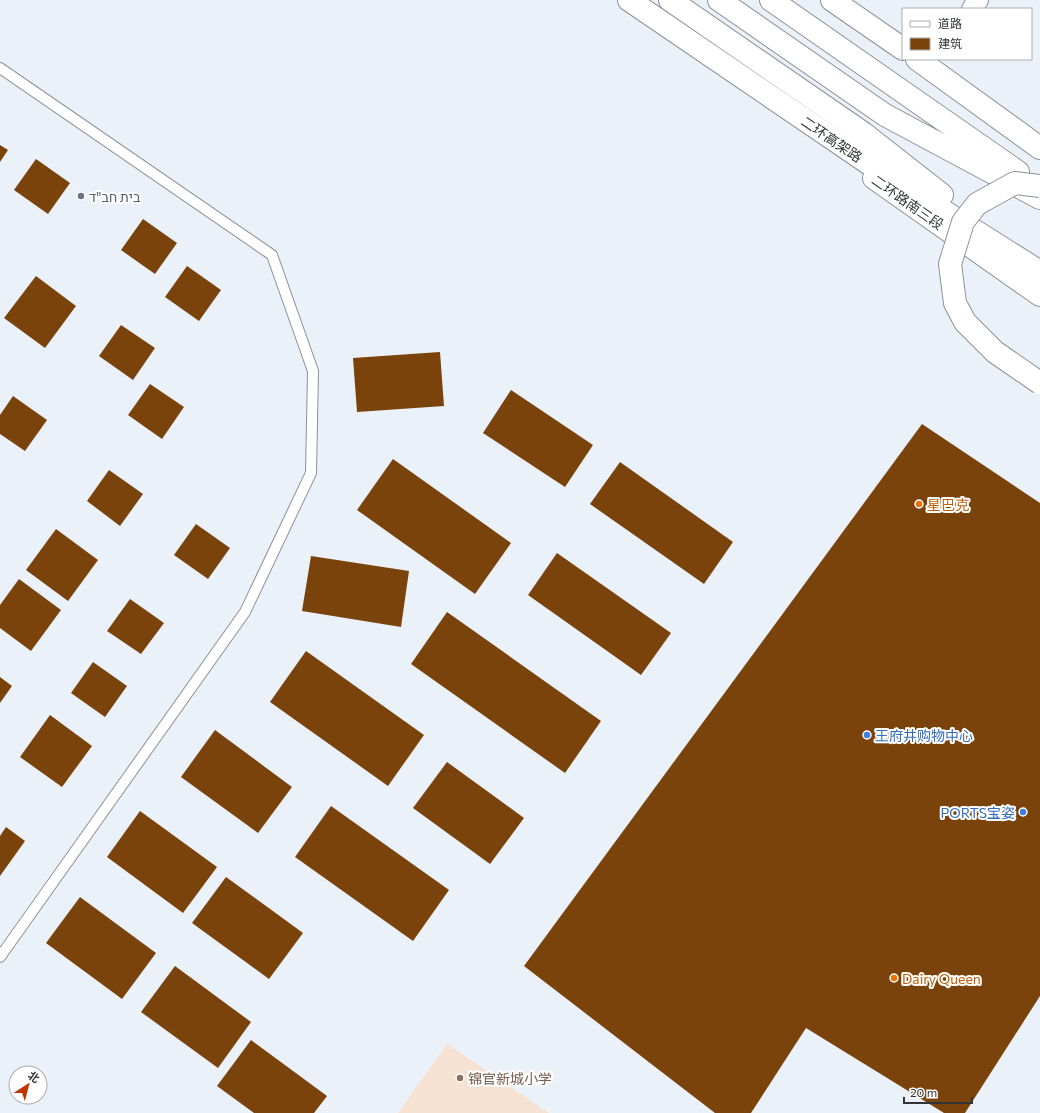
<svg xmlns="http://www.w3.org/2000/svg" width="1040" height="1113" viewBox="0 0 1040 1113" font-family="Commissioner,'Noto Sans SC',Heebo,sans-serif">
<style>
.education{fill:#f6e2d3}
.building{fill:#7a430c}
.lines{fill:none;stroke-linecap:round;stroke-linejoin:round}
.service-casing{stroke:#8b9198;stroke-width:12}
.minor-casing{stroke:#8b9198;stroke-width:22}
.secondary-casing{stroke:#8b9198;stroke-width:24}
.trunk-casing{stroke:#8b9198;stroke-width:24}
.service{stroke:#fff;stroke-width:10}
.minor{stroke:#fff;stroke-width:20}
.secondary{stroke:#fff;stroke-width:22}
.trunk{stroke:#fff;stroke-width:22}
.trunk-bridge-casing{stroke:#8b9198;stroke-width:24;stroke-linecap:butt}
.trunk-bridge{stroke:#fff;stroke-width:22}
.worship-dot{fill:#6b7280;stroke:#fff;stroke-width:1.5}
.food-dot{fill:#e8710a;stroke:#fff;stroke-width:1.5}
.shop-dot{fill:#3f7fe0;stroke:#fff;stroke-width:1.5}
.education-dot{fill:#8d6e63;stroke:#fff;stroke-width:1.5}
.labels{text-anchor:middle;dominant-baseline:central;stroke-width:4;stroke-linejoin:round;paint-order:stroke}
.street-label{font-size:14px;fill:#323538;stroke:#fff}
.worship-label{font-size:14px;fill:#5b616d;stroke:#fff;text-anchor:start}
.food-label{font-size:14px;fill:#c56008;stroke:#fff;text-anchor:start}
.shop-label{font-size:14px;fill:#366cbe;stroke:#fff;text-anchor:start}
.education-label{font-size:14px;fill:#785e54;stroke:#fff;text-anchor:start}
</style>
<rect width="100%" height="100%" fill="#ebf1f8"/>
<!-- education -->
<path class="education" d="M447 1044 549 1113H398Z"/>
<!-- building -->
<path class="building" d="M0 145 8 150 0 162Z
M36 159 70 183 48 214 14 190Z
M143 219 177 243 155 274 121 250Z
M187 266 221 290 199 321 165 297Z
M36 276 76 306 45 348 4 318Z
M121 325 155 348 133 380 99 356Z
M440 352 444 406 357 412 353 358Z
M150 384 184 407 162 439 128 415Z
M511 390 593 445 565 487 483 433Z
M13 396 47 420 25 451 0 434V415Z
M922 424 1040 503V996L965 1113H944L806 1028 751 1113H715L524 966Z
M393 459 511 543 475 594 357 510Z
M620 462 733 542 704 584 590 504Z
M109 470 143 494 120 526 87 501Z
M196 524 230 548 208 579 174 555Z
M56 529 98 560 68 601 26 570Z
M557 553 671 633 641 675 528 595Z
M311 556 409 571 401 627 302 611Z
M19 579 61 610 31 651 0 628V605Z
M130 599 164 623 141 654 107 631Z
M447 612 601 721 565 773 411 664Z
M306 651 424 735 388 786 270 702Z
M93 662 127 686 105 717 71 693Z
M0 677 12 686 0 703Z
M50 715 92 746 62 787 20 757Z
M215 730 292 787 258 833 181 777Z
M447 762 524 818 490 864 413 808Z
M331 806 449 890 413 941 295 857Z
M140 811 217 867 183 913 107 857Z
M6 827 25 841 0 876V836Z
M226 877 303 933 269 979 192 923Z
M80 897 156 953 122 999 46 943Z
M175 966 251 1022 218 1068 141 1012Z
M251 1040 327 1096 314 1113H254L217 1086Z"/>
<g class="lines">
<defs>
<path id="service" d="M0 68 272 255 313 371 311 473 245 612 0 957"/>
<path id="minor" d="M972 9 978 0"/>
<path id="secondary" d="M832 0 903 49
M917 59 1040 148
M874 178 1040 295"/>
<path id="trunk" d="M629 0 874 167 1040 272
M670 0 863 133 942 195
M719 0 885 115 1040 198
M771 0 1018 172"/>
</defs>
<!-- service casing -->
<use href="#service" class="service-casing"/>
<!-- minor casing -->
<use href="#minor" class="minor-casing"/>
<!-- secondary casing -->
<use href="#secondary" class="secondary-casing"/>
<!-- trunk casing -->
<use href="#trunk" class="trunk-casing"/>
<!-- service -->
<use href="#service" class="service"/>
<!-- minor -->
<use href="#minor" class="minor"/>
<!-- secondary -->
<use href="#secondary" class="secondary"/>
<!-- trunk -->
<use href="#trunk" class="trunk"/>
<defs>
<path id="trunk-bridge" d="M1040 186 1015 183 977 204 963 222 950 264 955 303 965 322 995 352 1040 383"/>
</defs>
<!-- trunk-bridge casing -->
<use href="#trunk-bridge" class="trunk-bridge-casing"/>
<!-- trunk-bridge -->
<use href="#trunk-bridge" class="trunk-bridge"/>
</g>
<!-- markers -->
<circle class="worship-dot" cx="81" cy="196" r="4"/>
<g class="food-dot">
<circle cx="919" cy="504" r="4"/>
<circle cx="894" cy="978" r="4"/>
</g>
<g class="shop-dot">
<circle cx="867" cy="735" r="4"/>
<circle cx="1023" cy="812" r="4"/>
</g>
<circle class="education-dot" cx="460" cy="1078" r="4"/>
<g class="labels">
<!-- street labels -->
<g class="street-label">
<text transform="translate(832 139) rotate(34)">二环高架路</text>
<text transform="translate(908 202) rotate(35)">二环路南三段</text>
</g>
<!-- worship labels -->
<g class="worship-label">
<text x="89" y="196">בית חב"ד</text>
</g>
<!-- food labels -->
<g class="food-label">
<text x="927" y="504">星巴克</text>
<text x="902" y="978">Dairy Queen</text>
</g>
<!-- shop labels -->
<g class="shop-label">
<text x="875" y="735">王府井购物中心</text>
<text x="1015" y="812" text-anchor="end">PORTS宝姿</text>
</g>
<!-- education labels -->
<g class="education-label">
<text x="468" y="1078">锦官新城小学</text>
</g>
</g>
<!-- legend -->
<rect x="902" y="8" width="130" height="52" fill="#ffffff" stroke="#adaeaf"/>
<rect x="910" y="21" width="20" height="6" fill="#ffffff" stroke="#adaeaf"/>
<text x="938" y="28" font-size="12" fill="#323538">道路</text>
<rect x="910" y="38" width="20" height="12" fill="#7a430c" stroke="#adaeaf"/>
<text x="938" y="48" font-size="12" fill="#323538">建筑</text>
<!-- north arrow -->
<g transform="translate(28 1085) rotate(36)"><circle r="19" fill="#ffffff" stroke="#adaeaf"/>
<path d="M0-3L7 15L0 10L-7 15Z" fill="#be3500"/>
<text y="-6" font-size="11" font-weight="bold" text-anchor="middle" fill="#323538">北</text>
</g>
<!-- scale -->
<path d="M904 1097v6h68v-6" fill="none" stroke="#323538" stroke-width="2"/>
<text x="910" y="1097" font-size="12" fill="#323538" stroke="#ffffff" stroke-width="3" paint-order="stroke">20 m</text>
</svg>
